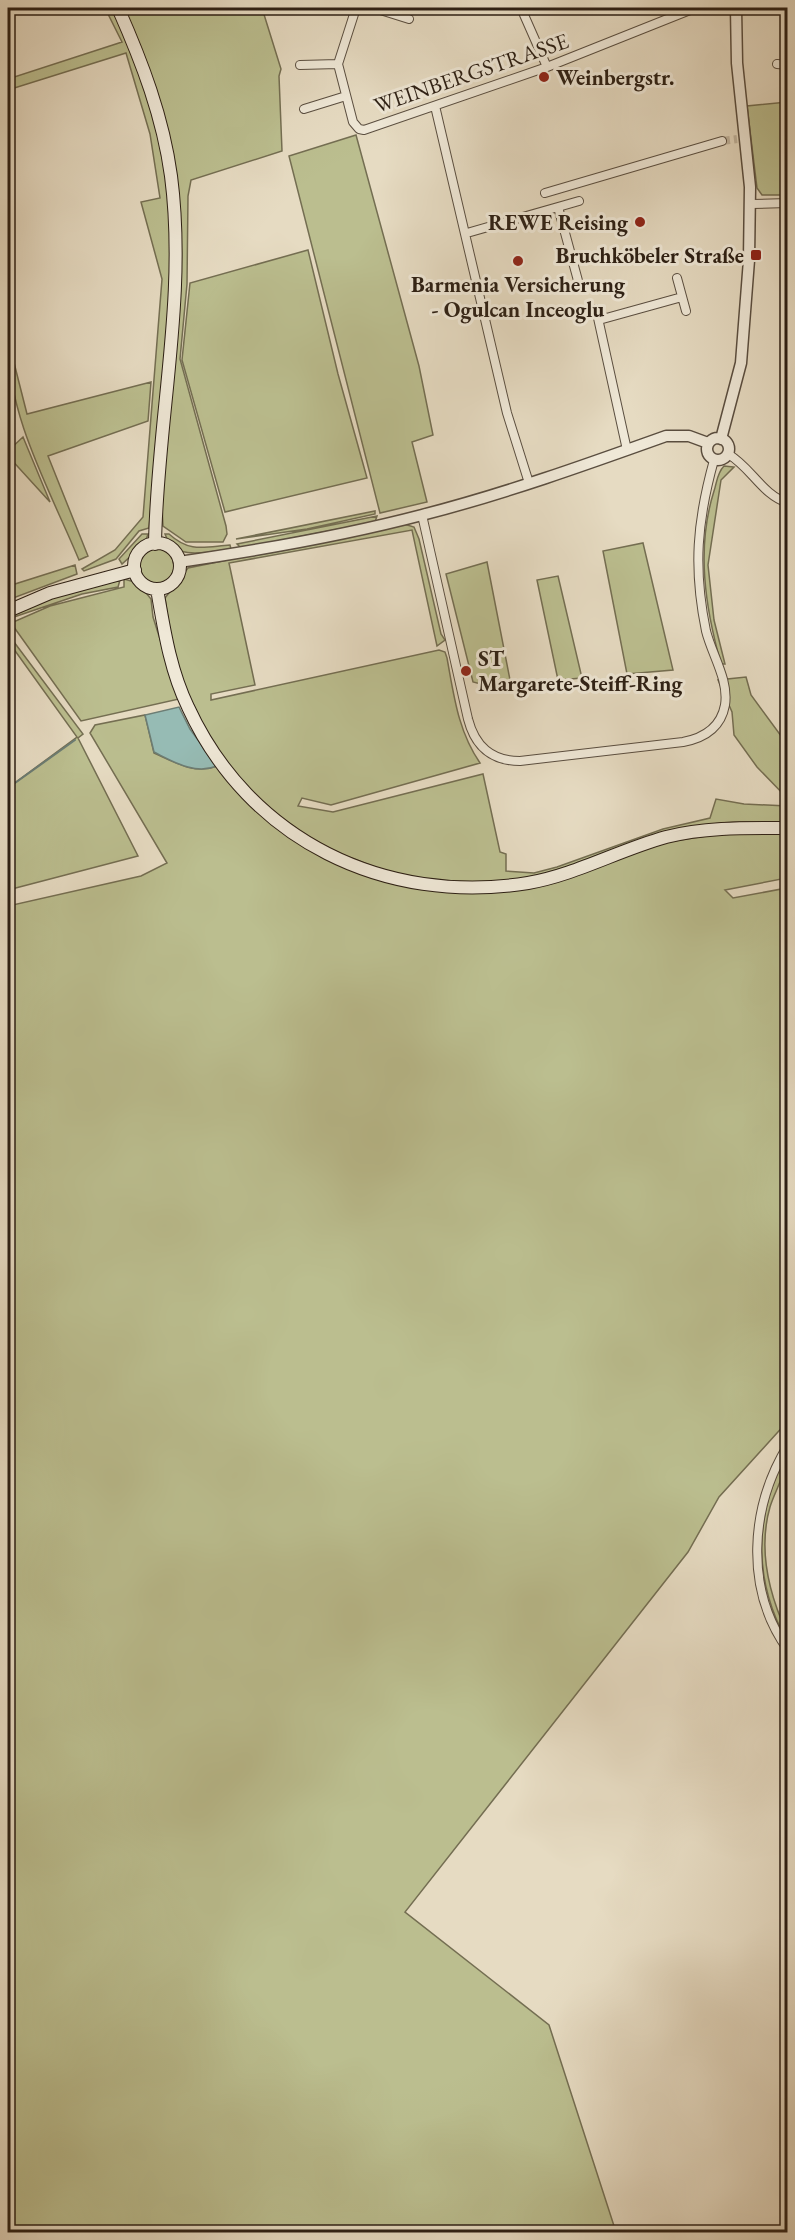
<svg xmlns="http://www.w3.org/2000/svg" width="795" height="2240" viewBox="0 0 795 2240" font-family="'EB Garamond',serif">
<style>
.green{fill:#bbbe8f;stroke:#746e52;stroke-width:1.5}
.water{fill:#96bbb4;stroke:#6c7d74;stroke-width:1.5}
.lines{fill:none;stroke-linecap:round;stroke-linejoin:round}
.stream{stroke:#6c7d74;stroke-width:2}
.minor-tunnel{stroke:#c1b59f;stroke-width:8;stroke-dasharray:8 4;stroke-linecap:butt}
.minor-casing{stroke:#5a4e40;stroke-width:10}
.tertiary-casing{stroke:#5a4e40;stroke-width:13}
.secondary-casing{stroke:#2c1f14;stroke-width:14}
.minor{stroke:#efe8d7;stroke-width:8}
.tertiary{stroke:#efe8d7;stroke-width:10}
.secondary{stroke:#efe8d7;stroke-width:12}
.poi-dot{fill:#8f2418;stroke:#efe8d7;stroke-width:2}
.labels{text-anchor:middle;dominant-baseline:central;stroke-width:6;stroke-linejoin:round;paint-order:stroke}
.street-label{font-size:22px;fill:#2c1f14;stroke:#efe8d7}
.poi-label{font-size:22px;font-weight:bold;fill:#2c1f14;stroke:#efe8d7;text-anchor:start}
</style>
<rect width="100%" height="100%" fill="#e6dbc2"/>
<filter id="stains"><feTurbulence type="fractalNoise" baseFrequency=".00333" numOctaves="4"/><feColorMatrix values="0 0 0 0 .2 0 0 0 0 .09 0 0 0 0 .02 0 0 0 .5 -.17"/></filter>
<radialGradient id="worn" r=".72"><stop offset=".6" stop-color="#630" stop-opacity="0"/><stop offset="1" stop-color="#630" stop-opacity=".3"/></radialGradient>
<!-- green -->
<path class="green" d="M105 8H113L130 45 159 130 170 202 171 285 149 528 139 531 116 559 84 571 82 569 115 550 143 517 162 279 141 202 160 198 150 134 126 53 8 90V79L122 42Z
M122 8H262L281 69 279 76 282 151 191 180 188 196 187 284 180 359 226 526 227 534 223 542H186L163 526 161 488 178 201Z
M787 102V195H762L757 188 747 106Z
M356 135 419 366 433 435 412 442 427 502 380 513 289 156Z
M308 250 338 374 367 478 225 512 182 360 190 283Z
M8 339 27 414 151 382 148 421 48 456 88 556 79 560C50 490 7 416 8 339Z
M23 437 50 502 8 456V451Z
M724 466 734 467 721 480 708 565 714 620 725 664H721C705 607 696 548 714 491 717 482 717 473 724 466Z
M375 511V514L307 529 236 539Z
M377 516 375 522 241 548 237 544Z
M404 524 414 527 419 539 441 634 445 640 437 646 412 530 229 563 255 685 211 694V700L439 650 445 652 447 658C454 696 458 731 480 763L331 805 302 798 298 806 333 812 483 774 500 852 506 854V871L534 873 557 867 663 829 710 818 716 799 744 804 787 806V823C769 823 751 821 733 822 686 824 638 845 593 858 573 864 552 874 532 878 391 902 251 835 191 703 176 670 170 634 165 598L188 568Z
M142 534H148L145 543 122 564 119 559Z
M165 534H169C190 553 204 547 230 545L231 549C207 552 175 562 165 534Z
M643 543 673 670 627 674 603 551Z
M138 566a18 18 0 1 1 36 0a18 18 0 1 1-36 0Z
M487 562 511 685 492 687 473 682 446 574Z
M75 565 77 574 8 600V589L15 584Z
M558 576 582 678 558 680 537 580Z
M124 579 138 583 151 599 153 617 179 699 81 721 11 623 50 606 124 587Z
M120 580 118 587 82 594 8 619 13 612 67 591Z
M8 634 83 734 78 738 138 856 8 890V788L77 737 8 641Z
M746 677 751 695 787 744V798L757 767 734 735 732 712 718 680Z
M145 715 154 753C174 762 195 775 217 766L283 832 438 891 480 892 667 842 726 833 787 832V878L725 890 733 898 787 888V1422L719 1497 688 1552 405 1912 549 2025 616 2232H8V906L141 876 167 863 90 733 95 725Z
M787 1459C785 1475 775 1491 770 1507 758 1549 769 1594 787 1633V1641C755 1584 753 1520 783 1461Z"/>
<!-- water -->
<path class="water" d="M179 707 190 729 217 766C195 775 174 762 154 752L145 715Z"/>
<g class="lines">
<!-- stream -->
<path class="stream" d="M8 788 75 740"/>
<!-- minor-tunnel -->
<path class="minor-tunnel" d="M722 141 737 139"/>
<defs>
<path id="minor" d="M356 8 338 64 353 122 359 129 364 130 547 67 695 8
M374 8 409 19
M521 8 547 67
M777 64 788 65
M300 65 338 64
M435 106 507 413 529 483
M304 109 346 96
M545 193 722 141
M751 204 788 203
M558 207 580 288
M467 233 579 201
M677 278 686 311
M596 309 627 450
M599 320 682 297
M728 454C751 467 762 495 788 503
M422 515 468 719C475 746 491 761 520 761L683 742C704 738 721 727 725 705 729 680 712 655 706 631 693 568 697 521 714 460
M788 1445C750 1507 744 1589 788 1650"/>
<path id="tertiary" d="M707 449a11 11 0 1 1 22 0a11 11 0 1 1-22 0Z
M721 439 741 363 749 260 750 187 737 63 736 8
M179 562C261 550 342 536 422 515 504 494 585 465 666 436H689L708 443"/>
<path id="secondary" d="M118 8C142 62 163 117 171 176 187 298 157 421 155 544
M134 566a23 23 0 1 1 46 0a23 23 0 1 1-46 0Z
M157 589C164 629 170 670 188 707 249 840 385 906 528 883 575 875 619 850 666 837 706 827 747 828 788 828
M8 611 50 593 135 570"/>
</defs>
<!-- minor casing -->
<use href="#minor" class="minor-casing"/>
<!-- tertiary casing -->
<use href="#tertiary" class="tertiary-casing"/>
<!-- secondary casing -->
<use href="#secondary" class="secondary-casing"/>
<!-- minor -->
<use href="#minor" class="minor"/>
<!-- tertiary -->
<use href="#tertiary" class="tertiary"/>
<!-- secondary -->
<use href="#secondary" class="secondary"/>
</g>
<!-- markers -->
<g class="poi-dot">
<circle cx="544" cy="77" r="6"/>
<circle cx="640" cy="222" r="6"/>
<rect x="750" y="249" width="12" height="12" rx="3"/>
<circle cx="518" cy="261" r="6"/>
<circle cx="466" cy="671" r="6"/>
</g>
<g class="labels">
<!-- street labels -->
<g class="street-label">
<text transform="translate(471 73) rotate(-19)">WEINBERGSTRASSE</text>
</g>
<!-- poi labels -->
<g class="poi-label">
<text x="556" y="77">Weinbergstr.</text>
<text x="628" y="222" text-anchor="end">REWE Reising</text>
<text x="744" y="255" text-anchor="end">Bruchköbeler Straße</text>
<text x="518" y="284" text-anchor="middle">Barmenia Versicherung<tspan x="518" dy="25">- Ogulcan Inceoglu</tspan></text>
<text x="478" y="658">ST<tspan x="478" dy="25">Margarete-Steiff-Ring</tspan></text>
</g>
</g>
<!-- margin -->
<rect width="795" height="2240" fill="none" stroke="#e6dbc2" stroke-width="30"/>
<rect x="9" y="9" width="777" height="2222" fill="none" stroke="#2c1f14" stroke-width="3"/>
<rect x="15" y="15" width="765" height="2210" fill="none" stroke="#2c1f14" stroke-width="1.5"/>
<rect width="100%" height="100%" filter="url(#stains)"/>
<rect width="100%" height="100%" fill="url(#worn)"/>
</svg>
